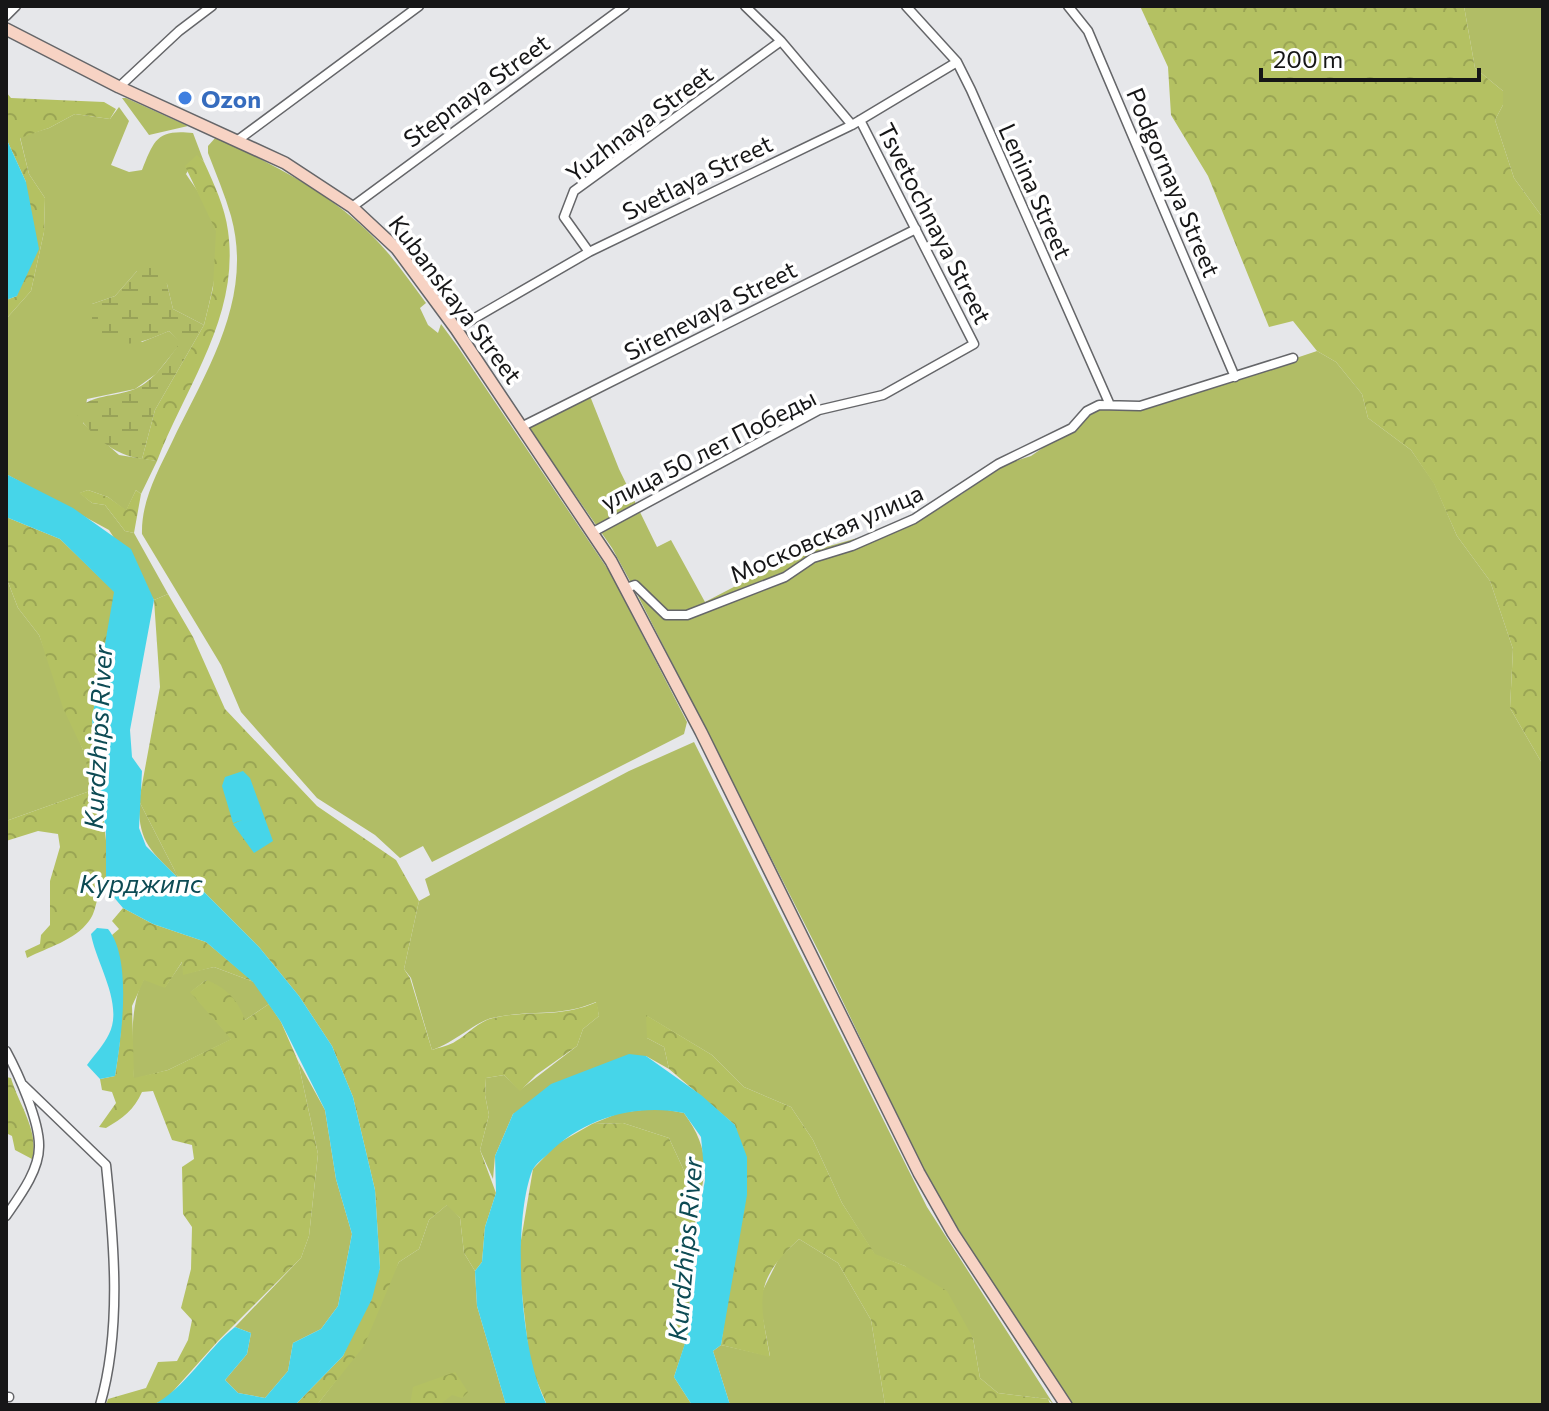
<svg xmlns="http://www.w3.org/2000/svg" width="1549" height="1411" viewBox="0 0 1549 1411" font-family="Commissioner,sans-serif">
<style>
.green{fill:#b1bd66}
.forest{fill:url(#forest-crowns)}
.wetland{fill:url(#wetland-marsh)}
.water{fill:#46d5e9}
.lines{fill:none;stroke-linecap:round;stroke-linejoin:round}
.minor-casing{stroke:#656669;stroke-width:11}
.secondary-casing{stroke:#656669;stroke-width:14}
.minor{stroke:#fff;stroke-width:8}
.secondary{stroke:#f7d3c4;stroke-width:11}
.shop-dot{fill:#3f7fe0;stroke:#fff;stroke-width:3}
.labels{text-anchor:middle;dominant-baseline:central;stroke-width:7;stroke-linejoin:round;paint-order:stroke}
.street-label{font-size:24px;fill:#161617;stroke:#fff}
.shop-label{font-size:24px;font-weight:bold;fill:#366cbe;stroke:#fff;text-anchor:start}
.water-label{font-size:26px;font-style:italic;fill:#0d4b54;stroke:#fff}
</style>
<defs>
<pattern id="forest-crowns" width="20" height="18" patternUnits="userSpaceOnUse" patternTransform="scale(2)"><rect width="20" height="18" fill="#b4c162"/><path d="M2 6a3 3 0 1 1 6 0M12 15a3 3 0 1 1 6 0" fill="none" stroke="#9aa554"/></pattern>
<pattern id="wetland-marsh" width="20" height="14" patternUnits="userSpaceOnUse" patternTransform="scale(2)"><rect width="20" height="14" fill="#b1bd66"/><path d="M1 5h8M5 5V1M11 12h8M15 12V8" fill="none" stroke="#98a258"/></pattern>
</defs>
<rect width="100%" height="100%" fill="#e6e7ea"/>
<!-- green -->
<path class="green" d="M1464 6H1543V218L1514 178 1495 120 1503 105V91L1475 68Z
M122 98H126L188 126 149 135Z
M119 107 129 121 111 165 129 172 142 170C154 140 157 129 193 133L204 162 197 156 186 174C197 191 213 210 216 230 221 260 211 296 204 325L173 309 167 284 137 271 115 296 92 304 142 342 169 331 181 343 156 374 135 389 87 399 83 423 119 455 157 461 141 494 136 490 126 511 108 497 88 490 80 493 92 503 105 505 125 531 134 533 168 594 154 600 109 530 6 474V319L31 291 44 232 45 198 29 174 20 137 49 128 75 114 110 119Z
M216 137C274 165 336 195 380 244 397 262 411 283 426 303L420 308 428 325 438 333 441 324 458 347 611 574 687 722 684 734 432 862 423 846 400 858 375 835 317 798 241 712 221 665 142 534C141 501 158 471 172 442 206 371 254 299 231 216 225 195 216 174 208 153V146Z
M1317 351 1336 362 1362 394 1368 418 1411 450 1434 483 1457 536 1490 581 1513 649 1510 708 1543 765V1405H1071L932 1188 822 958 637 594 612 548 528 427 590 396 619 469 657 547 671 540 705 602 791 557 868 535 962 494 1002 465 1031 456 1100 408 1137 411Z
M6 577 18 608 39 635 83 750 93 748 97 756 88 757C84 769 91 779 90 791L6 821Z
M694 742 927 1207 1054 1405 1048 1399 998 1393 980 1378 973 1338 905 1266 875 1255 842 1203 813 1140 791 1107 744 1087 712 1055 647 1016V1038L664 1047 669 1069 646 1056 513 1114 495 1156 493 1179 480 1150 489 1115 485 1095 486 1078 504 1075 520 1090 577 1046 583 1029 599 1016 596 1002C559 1018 531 1009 492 1018 477 1021 454 1043 432 1050L411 978 404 969 419 901 430 895 425 879 629 771Z
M139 801 179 879C151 851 138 843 139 801Z
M183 961V974L214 967 254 982 269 1004 245 1020 206 980 191 992 232 1039 168 1070 134 1079C131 1053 130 1001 144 979L165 987Z
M298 1061 325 1110 336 1179 352 1234 338 1306 321 1329 293 1343 288 1371 265 1398 238 1393 225 1380 247 1354 251 1333 235 1327 301 1258 309 1236 318 1154Z
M657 1108 684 1113C705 1142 710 1166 698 1201L669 1138 623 1123 592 1124 619 1113Z
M448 1204 460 1218 464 1253 475 1271 477 1306 506 1405H317L337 1379 399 1262 419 1249 429 1220Z
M799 1239 838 1263 871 1320 885 1405H730L713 1351 721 1345 770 1356 759 1298 779 1258Z"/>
<!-- forest -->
<path class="forest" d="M1140 6H1464L1475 68 1503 91V105L1495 120 1514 178 1543 218V765L1510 708 1513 649 1490 581 1457 536 1434 484 1411 450 1368 418 1362 394 1336 362 1317 351 1293 321 1269 327 1208 176 1171 115 1168 67Z
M6 92 11 98 104 102 116 109 110 119 75 114 49 128 20 138 29 174 45 198 44 232 31 291 6 319V300L17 296 26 182 6 138Z
M197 155 204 162C214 184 225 207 228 231 240 316 186 385 157 461L142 459 155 410 204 325 213 288 216 231 185 166Z
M88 490 108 497 126 510 136 490 141 494 134 533 125 531 105 505 92 503 79 493Z
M6 517 60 539 115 592 92 719 93 748 83 750 63 708 39 635 18 608 6 577Z
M168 594 193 637 225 709 317 806 396 860 419 901 404 969 410 978 432 1050C440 1047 449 1046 456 1041 468 1034 479 1021 493 1018 533 1009 558 1019 597 1002L599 1016 583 1029 577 1046 536 1075 520 1091 504 1075 486 1078 485 1095 489 1115 480 1150 496 1193 485 1227 482 1262 475 1271 464 1253 460 1218 447 1205 429 1220 419 1249 399 1262 364 1346 317 1405 296 1404 343 1356 380 1268 375 1190 353 1097 332 1046 299 996 259 947 201 889 179 879 139 801 160 687 154 600Z
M97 756 107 850 106 888C93 899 98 909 89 921 74 941 48 947 27 958L25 951 40 944 41 935 50 925V881L60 847 58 834 38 831 6 841V821L90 791C91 778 84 769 87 757Z
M123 908 153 924 206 942 254 982 214 967 183 975 182 962 165 988 144 980 132 1006 134 1078 168 1070 231 1039 190 992 206 980C226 987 238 1000 245 1020L269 1004 281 1022 298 1061 318 1154 309 1236 301 1258 218 1341 167 1398 153 1405H106L108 1399 146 1388 158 1362 177 1361 188 1340 192 1320 181 1308 191 1269 192 1227 183 1214 182 1167 194 1159 192 1145 172 1140 153 1091 142 1092C134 1110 123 1118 106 1128L99 1127 116 1103 112 1092 102 1090 100 1079 115 1076C123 1028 126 982 112 935L119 929 112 921Z
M646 1015 712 1055 744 1087 791 1107 813 1140 842 1203 875 1254 905 1266 947 1291 973 1338 980 1378 998 1393 1048 1399 1051 1405H885L871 1320 838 1263 799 1239C752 1282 760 1300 770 1357L721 1345 732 1266 735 1125 669 1069 664 1047 647 1038Z
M6 1077 11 1078C18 1103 40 1132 32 1159L15 1150 12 1136 6 1133Z
M623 1123 669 1138 698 1201 691 1254 689 1332 674 1377 692 1405H547L530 1365 518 1258 533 1169 557 1144 592 1124Z
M455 1372 468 1392 462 1398 452 1395 439 1405H410L413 1387Z"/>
<!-- wetland -->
<path class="wetland" d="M155 265 167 284 173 309 204 325 155 410 142 459C114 455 90 435 75 411 94 393 112 398 135 389 154 381 168 359 180 343L169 331C141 343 118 353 92 330V304L115 296 137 271Z"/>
<!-- water -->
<path class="water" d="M6 138 26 182 39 249 17 296 6 300Z
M6 474 73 508 131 549 154 600 130 730 132 757 142 771 139 828 146 846 179 879 201 889 259 947 299 996 332 1046 353 1097 375 1190 380 1268 372 1299 343 1356 295 1405H153C185 1389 206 1350 235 1327L251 1333 247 1354 225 1380 238 1393 265 1398 288 1371 293 1343 321 1329 338 1306 352 1234 336 1179 325 1110 281 1022 253 982 206 942 153 924 123 908 106 888V834L92 719 114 592 60 539 6 517Z
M243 771 250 778 273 841 254 853 233 824 242 820 233 823 222 786 225 777Z
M97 928 108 929C133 959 121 1040 115 1076L100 1079 87 1065C94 1055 104 1045 109 1034 124 1004 96 963 91 934Z
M629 1054 646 1056 701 1095 735 1125 747 1157V1195L721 1345 713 1351 730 1405H692L674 1377 689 1331 691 1254 705 1180 701 1137 684 1113C637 1103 584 1118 549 1153 544 1158 535 1164 532 1171 512 1225 520 1355 547 1405H506L477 1306 475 1271 482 1262 485 1227 496 1193 495 1156 513 1114 551 1084Z"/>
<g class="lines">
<defs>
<path id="minor" d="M745 6 781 41 852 125
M906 6 957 62 971 90 1110 405
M1068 6 1088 31 1235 377
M6 16 16 6
M119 87 179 31 212 6
M238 140 419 6
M352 207 625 6
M589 252 564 217 574 191 781 41
M456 329 589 252 852 125 957 62
M523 426 916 229
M593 532 819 410 883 395 974 344 860 120
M626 588 635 585 666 615H687L785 577 813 558 852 546 914 519 998 464 1072 428 1087 411 1099 405 1140 406 1293 358
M6 1051C18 1073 40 1122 39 1147 39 1171 19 1197 6 1216
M23 1085 106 1165C114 1242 122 1329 100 1405
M6 1397H9"/>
<path id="secondary" d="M6 29 119 87 285 163 352 207 397 249 456 329 611 561 701 732 919 1173 953 1233 1066 1405"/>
</defs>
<!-- minor casing -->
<use href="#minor" class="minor-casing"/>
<!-- secondary casing -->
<use href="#secondary" class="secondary-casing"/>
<!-- minor -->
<use href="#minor" class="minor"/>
<!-- secondary -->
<use href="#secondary" class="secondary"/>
</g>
<!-- markers -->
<circle class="shop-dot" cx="185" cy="98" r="8"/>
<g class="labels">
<!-- street labels -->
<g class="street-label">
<text transform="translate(476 90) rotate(-36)">Stepnaya Street</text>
<text transform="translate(639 123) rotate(-37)">Yuzhnaya Street</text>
<text transform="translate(697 177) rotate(-26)">Svetlaya Street</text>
<text transform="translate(1174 182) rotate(67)">Podgornaya Street</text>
<text transform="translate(1036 191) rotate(66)">Lenina Street</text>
<text transform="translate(935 223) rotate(63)">Tsvetochnaya Street</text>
<text transform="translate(456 299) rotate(53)">Kubanskaya Street</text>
<text transform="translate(710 310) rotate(-27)">Sirenevaya Street</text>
<text transform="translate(708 449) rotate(-27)">улица 50 лет Победы</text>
<text transform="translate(826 533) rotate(-24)">Московская улица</text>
</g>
<!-- shop labels -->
<g class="shop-label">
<text x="201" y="98">Ozon</text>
</g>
<!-- water labels -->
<g class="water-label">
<text transform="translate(97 737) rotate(-87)">Kurdzhips River</text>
<text x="141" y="882">Курджипс</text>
<text transform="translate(684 1249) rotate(-85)">Kurdzhips River</text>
</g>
</g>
<!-- border -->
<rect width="1549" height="1411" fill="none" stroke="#161617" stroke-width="16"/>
<!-- scale -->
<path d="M1261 68v12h218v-12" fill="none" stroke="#161617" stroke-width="4"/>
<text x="1273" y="68" font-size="24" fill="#161617" stroke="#ffffff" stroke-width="6" paint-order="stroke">200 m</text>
</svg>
